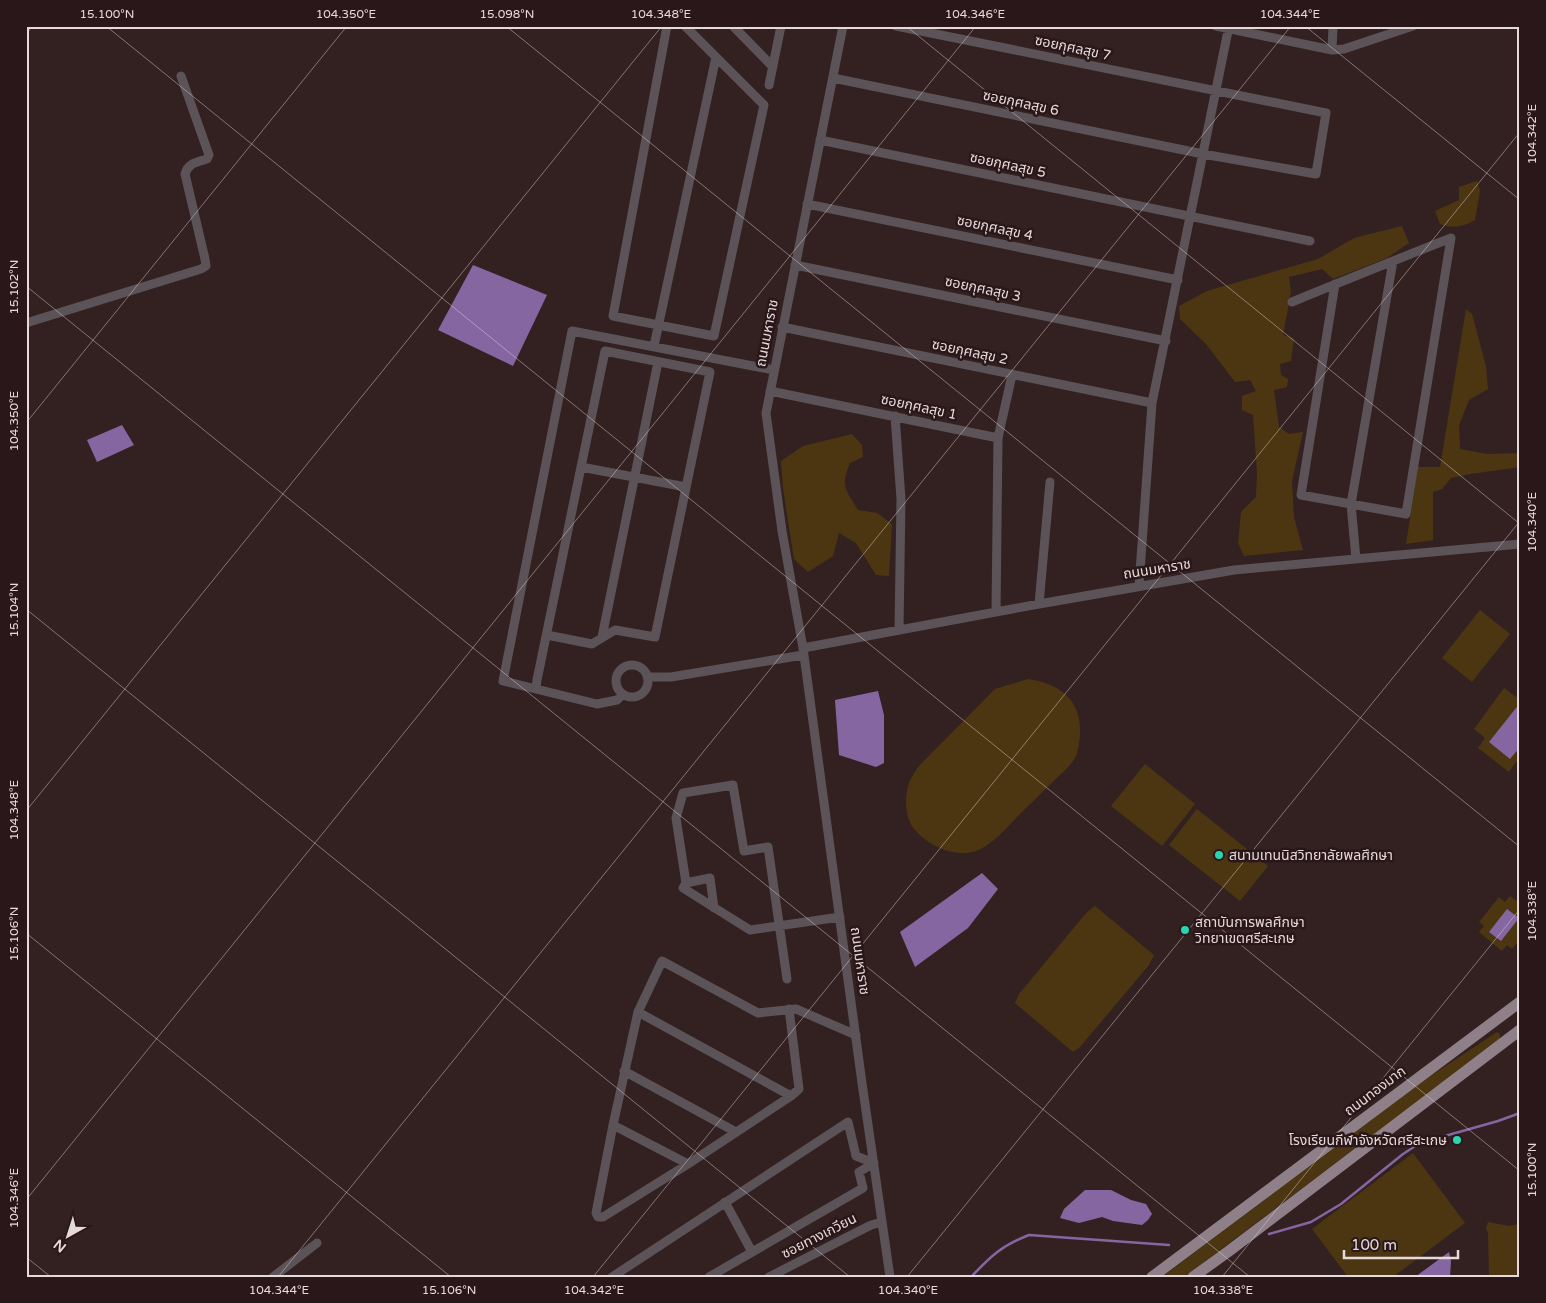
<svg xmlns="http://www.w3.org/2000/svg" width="1546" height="1303" viewBox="0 0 1546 1303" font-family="'Varela Round','Noto Sans Thai',sans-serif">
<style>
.green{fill:#4c3612}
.water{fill:#8666a1}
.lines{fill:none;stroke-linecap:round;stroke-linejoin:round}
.stream{stroke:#8666a1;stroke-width:2.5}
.minor{stroke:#5b5358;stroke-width:9}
.major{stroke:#8f7f89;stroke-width:11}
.ticks{fill:none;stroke:#e6d9da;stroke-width:1;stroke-opacity:0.45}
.poi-dot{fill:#28d5ad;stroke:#291719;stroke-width:2}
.labels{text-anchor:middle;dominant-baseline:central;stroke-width:5;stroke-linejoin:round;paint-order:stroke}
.street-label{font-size:14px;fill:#e6d9da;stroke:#291719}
.poi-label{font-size:14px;fill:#e6d9da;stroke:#291719;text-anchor:start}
.neatline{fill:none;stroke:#e6d9da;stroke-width:2}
.ticks-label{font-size:12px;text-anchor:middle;fill:#e6d9da}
</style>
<rect width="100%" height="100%" fill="#332122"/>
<!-- green -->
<path class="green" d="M1477 181 1480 191 1475 220C1463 227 1453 229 1440 224L1435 211 1459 200V187Z
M1402 226 1409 243 1387 258 1333 279 1322 269 1289 277 1291 292 1283 335 1294 338 1291 361 1280 364 1281 375 1288 379 1287 387 1274 390 1279 427 1289 434 1303 432 1292 481 1294 517 1303 550 1244 556 1238 543 1241 512 1256 497 1257 474 1253 415 1242 410V396L1256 391 1250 380 1235 382 1206 344 1180 319 1179 306 1207 291 1318 259 1354 238Z
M1466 309 1472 314 1486 366 1488 389 1469 400 1459 425 1460 449 1487 454 1520 453V467L1470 474 1451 478 1442 489 1433 492V540L1406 544 1418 467H1440Z
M852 434 862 445 863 457 850 463C840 486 846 490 858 510L877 513 892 524 889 576 876 575 856 543 839 533 833 556 808 572 794 559 783 488 781 461 803 446Z
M1480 610 1510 634 1472 682 1442 658Z
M1028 679C1061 684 1082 700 1080 736 1079 743 1078 755 1073 761 1070 766 1064 771 1060 775 1048 786 1037 798 1025 809 1010 823 996 843 976 851 954 858 929 846 915 830 905 819 904 797 909 783 911 777 915 772 918 767L995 689Z
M1504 688 1516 697 1520 693V765L1516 762 1509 772 1478 748 1485 738 1474 729Z
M1145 764 1195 804 1162 846 1111 806Z
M1197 809 1268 866 1240 901 1169 845Z
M1510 896 1520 903V939L1512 949 1507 945 1502 951 1479 932 1484 926 1479 922 1499 897 1505 902Z
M1095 906 1154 955 1149 965 1080 1047 1073 1052 1015 1003 1019 994 1087 912Z
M1497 1032 1500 1034V1038L1498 1041 1184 1277H1162L1420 1083Z
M1413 1153 1465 1223 1393 1277H1348L1312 1229Z
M1488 1222 1509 1226 1520 1224V1277H1489L1488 1233 1486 1228Z"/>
<!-- water -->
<path class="water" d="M473 265 547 295 513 366 438 330Z
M122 425 134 445 97 462 87 440Z
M878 691 884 715V763L876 767 839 755 835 700Z
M1520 703V747L1510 759 1489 742Z
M982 873 998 889 968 928 915 967 900 932Z
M1507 909 1519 918 1501 941 1489 932Z
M1085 1190H1111L1131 1200 1146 1204 1152 1214 1148 1220 1142 1225 1113 1221 1102 1217 1079 1223 1060 1218 1064 1209Z
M1449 1252 1451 1261 1450 1277H1415Z"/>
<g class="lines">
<!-- stream -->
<path class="stream" d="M1269 1234 1311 1222 1341 1204 1403 1154 1420 1143 1498 1121 1520 1113
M971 1277C991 1256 1001 1246 1029 1235L1169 1245"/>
<!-- minor -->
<path class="minor" d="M667 26 613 316 714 336 764 105 685 26
M733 26 773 67
M843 26 766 413 782 531 803 648 862 1083 890 1277
M1216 26 1332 50 1344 49 1413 26
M1332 50 1333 26
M833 78 1203 154 1316 174 1326 113 896 26
M769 85 781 26
M820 140 1310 241
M807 204 1178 280
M795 265 1166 341
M1292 302C1345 280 1398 259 1451 238L1406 514 1301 495 1335 284
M26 323 201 269 206 266 205 259 185 174C188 163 197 162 207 159L209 155 181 76
M782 327 1152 403
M654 346 716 57
M770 391 998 438 1012 375
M895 416 901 499 899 630
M581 467 686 487
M1356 559 1351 504 1393 261
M1139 586 1152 403 1229 26
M1039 604 1050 482
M996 612 998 438
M602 637 658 362
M803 648 1039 604 1234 570 1520 544
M616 681a16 16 0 1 1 32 0a16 16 0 1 1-32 0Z
M647 677H671L803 655
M536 689 537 680 605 351 710 372 655 637 615 630 592 644 547 635
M623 694 617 700 597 704 503 681 572 331 774 370
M686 883 676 818 683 793 733 785 744 851 768 847 787 979
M714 908 710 878 686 883 683 888 750 930 840 917
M789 1009 799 1089 791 1096 688 1164 603 1217H598L596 1213 613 1125 638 1012 662 961 758 1013 796 1009 856 1035
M638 1012 791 1096
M624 1071 736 1132
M613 1125 688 1164
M725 1202 752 1252
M273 1277 317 1243
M612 1277 848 1122 856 1156 874 1163
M709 1277 863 1188 859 1172 874 1163
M769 1277 871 1225 882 1222"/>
<!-- major -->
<path class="major" d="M1152 1277 1520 1002
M1193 1277 1229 1251 1520 1030"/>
</g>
<!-- ticks -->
<path class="ticks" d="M106 26 1520 1171M506 26 1520 847M906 26 1520 524M1305 26 1520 200M26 34 33 26M26 286 1250 1277M26 423 347 26M26 609 850 1277M26 811 662 26M26 933 451 1277M26 1200 976 26M26 1257 51 1277M278 1277 1291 26M593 1277 1520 132M907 1277 1520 521M1222 1277 1520 909"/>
<!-- markers -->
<g class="poi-dot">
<circle cx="1219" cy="855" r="5"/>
<circle cx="1185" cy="930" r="5"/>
<circle cx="1457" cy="1140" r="5"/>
</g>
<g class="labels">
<!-- street labels -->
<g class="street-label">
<text transform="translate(1073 48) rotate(12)">ซอยกุศลสุข 7</text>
<text transform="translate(1021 103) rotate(12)">ซอยกุศลสุข 6</text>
<text transform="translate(1008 165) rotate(12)">ซอยกุศลสุข 5</text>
<text transform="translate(995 228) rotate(12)">ซอยกุศลสุข 4</text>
<text transform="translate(983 289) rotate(12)">ซอยกุศลสุข 3</text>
<text transform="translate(767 333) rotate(-79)">ถนนมหาราช</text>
<text transform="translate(970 352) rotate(12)">ซอยกุศลสุข 2</text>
<text transform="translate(919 407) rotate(12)">ซอยกุศลสุข 1</text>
<text transform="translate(1157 569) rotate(-9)">ถนนมหาราช</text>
<text transform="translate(860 961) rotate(82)">ถนนมหาราช</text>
<text transform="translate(1375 1091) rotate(-37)">ถนนทองมาก</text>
<text transform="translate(819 1236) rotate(-27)">ซอยทางเกวียน</text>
</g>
<!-- poi labels -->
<g class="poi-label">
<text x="1229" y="855">สนามเทนนิสวิทยาลัยพลศึกษา</text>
<text x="1195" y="922">สถาบันการพลศึกษา<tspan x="1195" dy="16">วิทยาเขตศรีสะเกษ</tspan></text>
<text x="1447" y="1140" text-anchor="end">โรงเรียนกีฬาจังหวัดศรีสะเกษ</text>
</g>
</g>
<!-- border -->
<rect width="1546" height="1303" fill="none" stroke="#291719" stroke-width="55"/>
<!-- north arrow -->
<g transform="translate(68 1236) rotate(219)" stroke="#291719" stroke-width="4" paint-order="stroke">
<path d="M0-4L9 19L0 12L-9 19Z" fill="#e6d9da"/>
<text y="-8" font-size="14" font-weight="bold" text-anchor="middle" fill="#e6d9da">N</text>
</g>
<!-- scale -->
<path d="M1344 1250v8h114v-8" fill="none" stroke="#e6d9da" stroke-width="2.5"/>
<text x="1351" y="1250" font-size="15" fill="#e6d9da" stroke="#291719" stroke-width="4" paint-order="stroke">100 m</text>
<rect x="28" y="28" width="1490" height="1248" class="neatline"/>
<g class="ticks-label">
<text x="107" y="18">15.100°N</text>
<text x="346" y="18">104.350°E</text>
<text x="507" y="18">15.098°N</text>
<text x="661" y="18">104.348°E</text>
<text x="975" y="18">104.346°E</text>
<text x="1290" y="18">104.344°E</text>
<text transform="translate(1532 134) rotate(-90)" y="4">104.342°E</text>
<text transform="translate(14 287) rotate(-90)" y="4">15.102°N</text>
<text transform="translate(14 421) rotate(-90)" y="4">104.350°E</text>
<text transform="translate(1532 522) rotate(-90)" y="4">104.340°E</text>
<text transform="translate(14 610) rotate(-90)" y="4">15.104°N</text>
<text transform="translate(14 810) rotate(-90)" y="4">104.348°E</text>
<text transform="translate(1532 911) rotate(-90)" y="4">104.338°E</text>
<text transform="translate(14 934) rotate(-90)" y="4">15.106°N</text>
<text transform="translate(1532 1170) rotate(-90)" y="4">15.100°N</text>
<text transform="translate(14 1198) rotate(-90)" y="4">104.346°E</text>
<text x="279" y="1294">104.344°E</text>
<text x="449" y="1294">15.106°N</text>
<text x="594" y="1294">104.342°E</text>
<text x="908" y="1294">104.340°E</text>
<text x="1223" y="1294">104.338°E</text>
</g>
</svg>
